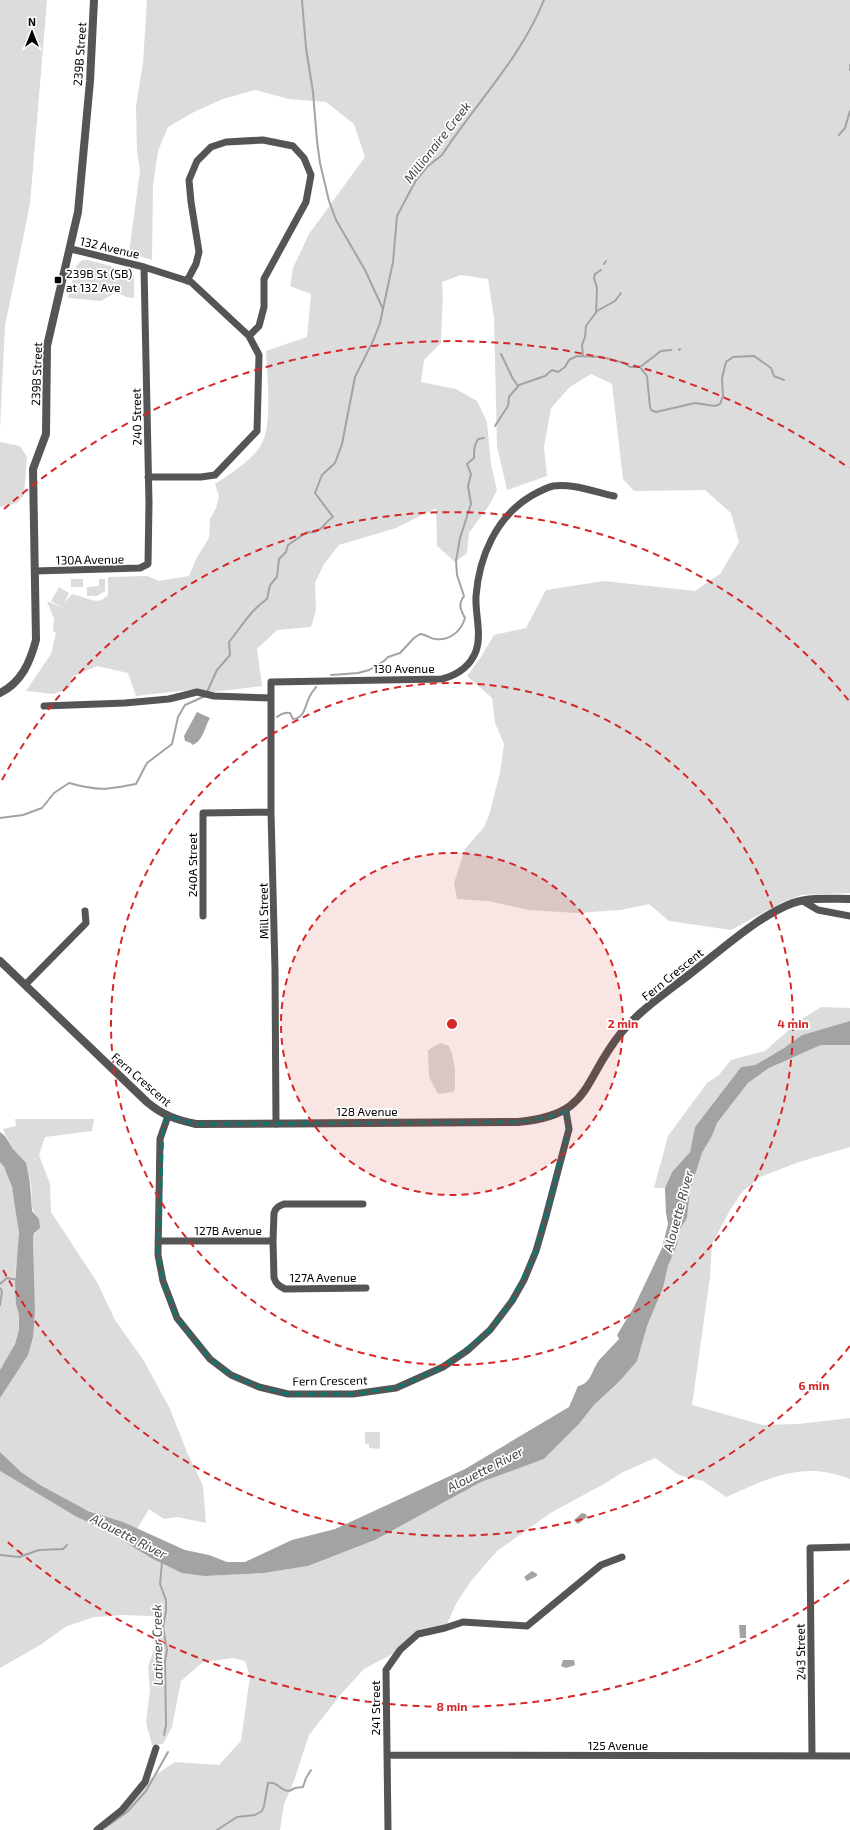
<svg xmlns="http://www.w3.org/2000/svg" width="850" height="1830" viewBox="0 0 850 1830" font-family="'Exo 2',sans-serif">
<style>
.green{fill:#dcdcdc}
.water{fill:#a3a3a3}
.lines{fill:none;stroke-linecap:round;stroke-linejoin:round}
.stream{stroke:#a3a3a3;stroke-width:2}
.minor{stroke:#555;stroke-width:7}
.tertiary{stroke:#555;stroke-width:8}
.marked{fill:none;stroke:#0f766e;stroke-width:3;stroke-dasharray:8 5;stroke-linejoin:round}
.ring{fill:none;stroke:#d62828;stroke-width:2;stroke-dasharray:7 5}
.poi-dot{fill:#000;stroke:#fff;stroke-width:1.5}
.labels{text-anchor:middle;dominant-baseline:central;stroke-width:3.5;stroke-linejoin:round;paint-order:stroke}
.street-label{font-size:12px;fill:#000;stroke:#fff}
.poi-label{font-size:12px;fill:#000;stroke:#fff;text-anchor:start}
.water-label{font-size:13px;font-style:italic;fill:#444;stroke:#fff}
.centre{fill:#d62828;stroke:#fff;stroke-width:2}
.ring-label{font-size:12px;text-anchor:middle;font-weight:bold;fill:#d62828;stroke:#fff;stroke-width:3.5;stroke-linejoin:round;paint-order:stroke}
</style>
<rect width="100%" height="100%" fill="#fff"/>
<!-- green -->
<path class="green" d="M0 0H47L30 204 5 326 0 428Z
M147 0H850V893L801 895 781 903 731 930 669 921 649 904 621 910 577 913 529 910 488 901 457 899 454 883 465 849 484 827 489 815 500 773 504 744 495 723 492 698 467 676 481 657 494 635 526 628 546 590 604 581 695 591 720 574 739 542 731 513 705 490 634 491 623 479 612 384 591 374 570 387 551 408 544 447 547 476 507 490 497 446 494 317 488 279 461 275 442 282C444 302 441 323 441 343L424 360 421 382 456 389 477 401 487 422 491 465 497 490 490 504 469 533 467 553 455 562 437 546 436 508 396 528 339 545 324 564 315 583 316 610 311 627 277 630 257 649 262 686 214 692 197 689 136 696 128 673 97 666 72 677 70 688 53 694 26 691 51 654 56 633 53 631 54 619 47 601 61 607 51 601 59 587 69 593 64 603 72 594C81 595 92 603 101 600 104 599 106 596 108 595V577L147 576 159 581 189 576 196 559 209 538 210 519 216 508 219 496 215 484C230 474 256 458 263 441 272 421 267 374 266 351L307 337 311 294 290 286 293 268 309 234 365 157 354 124 326 102 289 99 255 90 223 99 194 112 168 127 158 151 153 185 152 260 129 253 140 171 137 151 136 106 143 63Z
M82 260H88L134 272 132 274 134 276V298L126 297 116 292 101 301 68 298 76 266Z
M0 442 20 446 27 457 24 495 17 503 0 507Z
M71 579H83V587H71Z
M99 579H105V591L97 596H87V587L99 586Z
M821 1007 850 1008V1021L802 1035 784 1048 755 1065 741 1067 695 1127 690 1152 672 1172 665 1188H654L668 1136 707 1083 719 1075 731 1060 765 1051 799 1021Z
M440 1043 449 1046 452 1054 455 1069V1089L453 1092 438 1094 429 1077 428 1050Z
M821 1045H850V1147L799 1162 760 1177 742 1192 729 1212 712 1244 710 1277 692 1405 763 1425 798 1424 850 1418V1479C803 1460 769 1478 726 1497L703 1481 679 1475 655 1458 623 1472 604 1484 552 1512 497 1551 471 1581 457 1602 445 1628 419 1633 400 1650 364 1669 341 1694 309 1735 294 1781 284 1804 280 1830H97L122 1810 145 1782 175 1762 219 1765 241 1741 250 1676 245 1661 233 1658 203 1662 181 1681 172 1727 163 1744 152 1745 146 1723 150 1690 148 1667 163 1623 153 1616 123 1615 94 1617 67 1626 40 1645 0 1668V1471L75 1516 109 1532 151 1558 205 1576 264 1573 308 1566 375 1540 481 1482 544 1459 579 1424 594 1405 619 1383 647 1326 663 1288 668 1266 677 1245 679 1231 687 1218 690 1191 702 1153 712 1136 717 1123 748 1083 769 1068Z
M15 1119H94L92 1131 45 1137 39 1155 50 1184 51 1212 97 1282 115 1320 144 1361 170 1409 187 1452 203 1486 206 1523 177 1517 164 1519 149 1509 137 1529C122 1521 106 1517 90 1511 63 1501 18 1475 0 1452V1398L35 1309 33 1239 39 1219C28 1208 33 1199 31 1184 27 1163 10 1149 3 1129L16 1126Z
M0 1162C12 1176 19 1216 19 1235 19 1251 15 1267 15 1283 14 1299 22 1316 19 1332 15 1346 7 1358 0 1370Z
M365 1432H380V1449L369 1448V1444H365Z"/>
<!-- water -->
<path class="water" d="M197 712 210 718C205 726 203 742 192 745L191 743 185 741 184 736Z
M850 1021V1045H821L769 1068 748 1083 717 1123 712 1136 702 1153 690 1191 687 1218 679 1231 677 1245 668 1266 663 1288 647 1326 637 1361 618 1383 594 1405 579 1424 544 1459 481 1482 375 1540 308 1566 264 1573 205 1576 182 1573 151 1558 109 1532 75 1516 0 1471V1452L21 1472 40 1485 88 1511 123 1522 185 1550 209 1555 227 1562H245L292 1540 335 1529 465 1469 569 1407 578 1386C592 1384 592 1367 601 1358 607 1352 613 1345 619 1339L617 1335 634 1307 662 1248 668 1224 666 1213 665 1188 672 1172 690 1152 695 1127 741 1067 755 1065 784 1048 802 1035Z
M0 1132 5 1136 13 1149 26 1163 30 1183 32 1211 39 1219 40 1228 34 1233 33 1239 35 1309 33 1337 28 1355 0 1398V1370L15 1344 19 1330V1315L16 1304 15 1284 19 1233 12 1187 4 1167 0 1162Z
M582 1513 586 1514 587 1517 578 1524 574 1520Z
M532 1571 537 1574V1576L527 1581 524 1577Z
M739 1625H746V1638H740Z
M563 1660H574L575 1665 566 1668 561 1666Z"/>
<g class="lines">
<!-- stream -->
<path class="stream" d="M302 0 306 48 313 92 317 141 320 163 329 201 336 220 365 270 383 309
M850 65V70
M839 135 845 128 850 111
M604 264 606 261
M596 313 597 288 594 278 595 274 601 270
M679 350 680 349
M501 354 513 379 518 386
M583 356 582 345 585 337 586 326 597 311 615 301 621 293
M640 367 661 351 671 350
M495 426 508 406 509 397 519 385 545 376 552 370 558 372 565 367 569 360 577 356 602 357 624 363 630 367H640L647 376 650 407 651 410 656 412 695 403 715 406 720 404 723 396 722 378 726 362 733 357 754 356 771 368 774 376 784 380
M331 675 358 673 369 670 384 661 388 657 400 653 414 638 420 634C426 634 430 639 435 639 449 641 461 632 465 618 460 609 458 604 464 596L457 575 456 561 460 538 471 504 468 486 471 474 467 464 474 458C474 450 474 446 478 439L484 438
M207 692 217 670 230 655 229 642C241 627 251 610 267 599L270 585 277 577 279 559 286 552 288 545 307 532C321 535 323 523 333 517L315 493 322 475 335 463 342 444 355 377 373 341 380 323 393 262 397 216 416 180 428 166 442 155C475 104 521 58 544 0
M277 717C281 714 285 712 290 713L293 719C306 718 305 703 311 694 312 692 315 689 316 687
M0 818 23 815 42 808 54 793 69 783C98 791 106 790 136 784L147 763 172 744 178 717 185 705 205 696
M0 1284 7 1278 18 1280
M0 1288 2 1291 0 1305
M0 1555 19 1557 39 1550 63 1549 67 1545
M162 1562 160 1584 166 1600V1611L163 1627 167 1650 165 1661 166 1725 164 1735
M106 1827 127 1812 146 1791 168 1752
M217 1830 237 1817 255 1815 262 1811 264 1806 268 1783C278 1781 280 1791 289 1791L295 1788 303 1787 306 1778 311 1770"/>
<!-- minor -->
<path class="minor" d="M71 249 144 267 191 282 249 336 259 355 257 431 215 475 201 477H148
M187 281 196 264 199 252 191 202 189 180 197 161 211 147 226 142 263 140 293 146 304 158 311 175 306 202 264 279V307L259 326 249 336
M35 571 140 568 148 564 149 503 144 267
M44 706 125 703 169 699 197 692 214 696 271 698
M803 901 818 910 850 916
M203 916V813L271 812
M25 985 86 923 85 911
M168 1116 160 1139 158 1255 163 1281 177 1318 210 1359 231 1375 259 1387 288 1394H353L396 1388 443 1367 468 1350 490 1330 512 1301 524 1280 536 1251 545 1220 569 1129 566 1111
M276 1124 275 970 271 812V682L442 679C457 675 470 667 476 651 482 634 475 614 476 596 479 557 496 517 531 496 538 492 545 488 553 486 572 483 595 492 614 496
M158 1241H273L274 1213C276 1207 279 1206 284 1204H363
M273 1241 274 1278C276 1284 279 1286 285 1289L366 1288
M387 1755 850 1756
M812 1756 810 1548 850 1547
M97 1830 122 1810 145 1782 156 1748
M388 1830 386 1670 400 1650 418 1634 445 1628 463 1622 527 1626 601 1565 622 1557"/>
<!-- tertiary -->
<path class="tertiary" d="M0 693C22 682 30 662 36 640L33 469 46 434 47 346 78 212 90 81 94 0
M0 961 147 1102C162 1115 177 1120 196 1124L518 1122C593 1115 581 1082 621 1033 640 1010 667 992 690 974 720 951 758 916 793 903 810 897 832 899 850 899"/>
</g>
<!-- marked area -->
<path class="marked" d="M566 1111 569 1129 536 1251 512 1301 490 1330 443 1367 396 1388 353 1394H288L259 1387 231 1375 210 1359 177 1318 163 1281 158 1255 163 1127 168 1116 196 1124 518 1122 550 1117Z"/>
<!-- distance rings -->
<circle cx="452" cy="1024" r="171" fill="#d62828" fill-opacity=".12"/>
<g class="ring">
<circle cx="452" cy="1024" r="171"/>
<circle cx="452" cy="1024" r="341"/>
<path d="M850 1346A512 512 0 0 1 2 1268M2 780A512 512 0 0 1 850 702"/>
<path d="M849 1580A683 683 0 0 1 4 1539M4 509A683 683 0 0 1 849 468"/>
</g>
<!-- markers -->
<rect class="poi-dot" x="54" y="276" width="8" height="8" rx="2"/>
<g class="labels">
<!-- street labels -->
<g class="street-label">
<text transform="translate(79 54) rotate(-86)">239B Street</text>
<text transform="translate(110 247) rotate(13)">132 Avenue</text>
<text transform="translate(36 374) rotate(-88)">239B Street</text>
<text transform="translate(136 417) rotate(-91)">240 Street</text>
<text transform="translate(90 559) rotate(-1)">130A Avenue</text>
<text x="404" y="668">130 Avenue</text>
<text transform="translate(192 865) rotate(-90)">240A Street</text>
<text transform="translate(263 911) rotate(-91)">Mill Street</text>
<text transform="translate(672 974) rotate(-39)">Fern Crescent</text>
<text transform="translate(142 1079) rotate(41)">Fern Crescent</text>
<text x="367" y="1111">128 Avenue</text>
<text x="228" y="1230">127B Avenue</text>
<text x="323" y="1277">127A Avenue</text>
<text transform="translate(330 1380) rotate(-1)">Fern Crescent</text>
<text transform="translate(800 1652) rotate(-91)">243 Street</text>
<text transform="translate(375 1708) rotate(-90)">241 Street</text>
<text x="618" y="1745">125 Avenue</text>
</g>
<!-- poi labels -->
<g class="poi-label">
<text x="66" y="273">239B St (SB)<tspan x="66" dy="14">at 132 Ave</tspan></text>
</g>
<!-- water labels -->
<g class="water-label">
<text transform="translate(437 142) rotate(-52)">Millionaire Creek</text>
<text transform="translate(678 1211) rotate(-75)">Alouette River</text>
<text transform="translate(485 1469) rotate(-27)">Alouette River</text>
<text transform="translate(129 1536) rotate(27)">Alouette River</text>
<text transform="translate(157 1645) rotate(-91)">Latimer Creek</text>
</g>
</g>
<circle cx="452" cy="1024" r="6" class="centre"/>
<g class="ring-label">
<text x="623" y="1028">2 min</text>
<text x="793" y="1028">4 min</text>
<text x="814" y="1390">6 min</text>
<text x="452" y="1711">8 min</text>
</g>
<!-- north arrow -->
<g transform="translate(32 32)" stroke="#ffffff" stroke-width="3" paint-order="stroke">
<path d="M0-3L7 15L0 10L-7 15Z" fill="#000000"/>
<text y="-6" font-size="11" font-weight="bold" text-anchor="middle" fill="#000000">N</text>
</g>
</svg>
